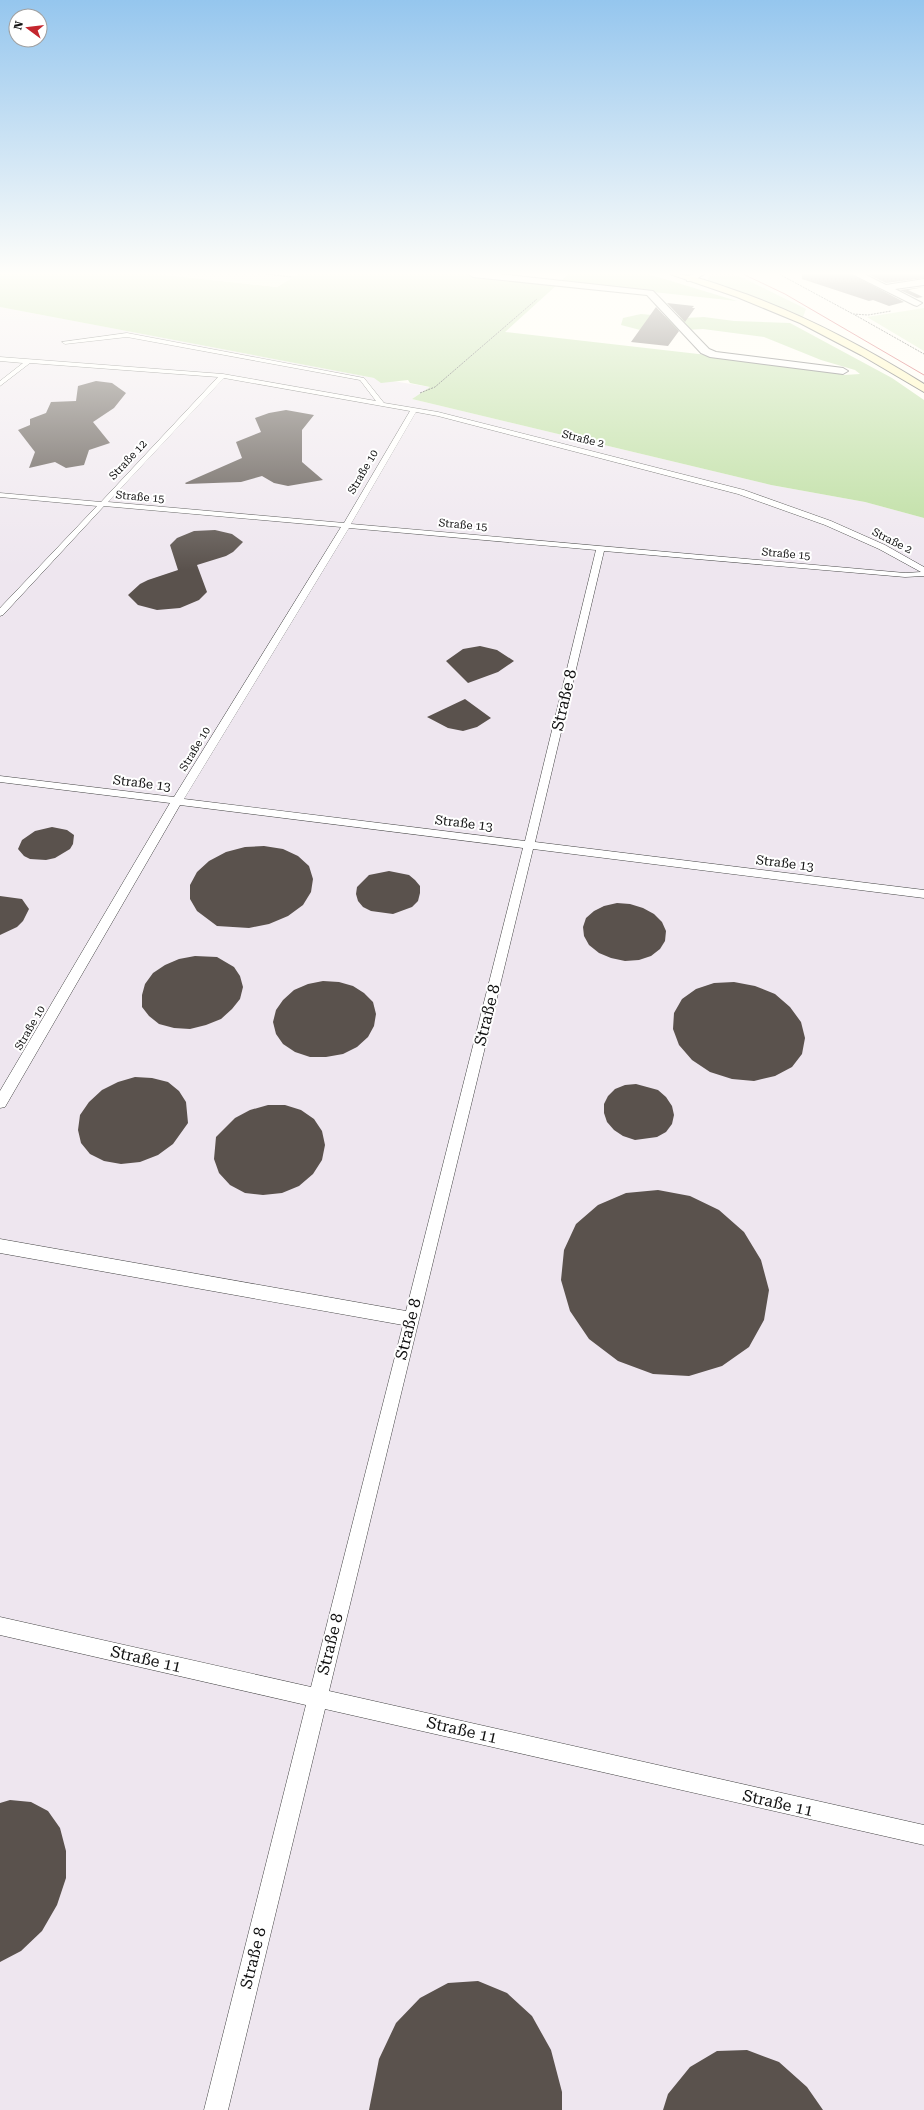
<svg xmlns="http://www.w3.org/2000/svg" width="924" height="2110" viewBox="0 0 924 2110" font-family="'Roboto Serif',serif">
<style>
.industrial{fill:#eee6ef}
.green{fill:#d5ebbd}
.forest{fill:#b9dc9c}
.pitch{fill:#e6f2cf}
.building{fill:#5a524d}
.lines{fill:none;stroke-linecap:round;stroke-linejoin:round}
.service-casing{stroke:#444;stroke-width:1}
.minor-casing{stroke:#444;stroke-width:2}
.tertiary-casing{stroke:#444;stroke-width:2}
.secondary-casing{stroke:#333;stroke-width:2}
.path{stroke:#333;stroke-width:1;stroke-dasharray:2 1;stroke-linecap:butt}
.service{fill:#fff;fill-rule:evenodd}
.minor{fill:#fff;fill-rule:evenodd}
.tertiary{fill:#fff;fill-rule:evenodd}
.secondary{fill:#fff6b0;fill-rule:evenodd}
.tram{stroke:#c4262e;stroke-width:1}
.labels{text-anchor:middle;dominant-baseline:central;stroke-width:4;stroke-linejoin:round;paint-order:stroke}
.far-street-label{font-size:11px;fill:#111;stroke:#fff}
.street-label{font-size:13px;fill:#111;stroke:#fff}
.near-street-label{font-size:16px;fill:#111;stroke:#fff}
</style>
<rect width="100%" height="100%" fill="#fffdf5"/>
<!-- industrial -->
<path class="industrial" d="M0 307 374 378 430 387 412 399 771 485 865 502 924 518V2110H0Z"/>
<!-- green -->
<path class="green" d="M709 274H733L743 278 806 309 803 317 708 281Z
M924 308V351L867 317Z"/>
<!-- forest -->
<path class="forest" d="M0 274H157L277 287 291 278 259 274 295 276 297 274H515L513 276 559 283 505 332 830 369 844 375 860 374 855 370 821 360 764 337 703 329 648 332 621 325 623 318 641 314 685 318 704 317 734 321 790 323 892 378 924 400V518L865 502 771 485 412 399 430 387 410 383 408 380 381 383 374 378 0 307Z
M568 274H648L737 301 560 282Z"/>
<!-- pitch -->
<path class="pitch" d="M157 274H259L292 278 277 287Z"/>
<!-- building -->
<path class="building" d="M802 274H851L904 302 889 306 873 300 869 301 802 279Z
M868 274H924V278L886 283Z
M924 287 908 290 923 297 917 298 900 290Z
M667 303 694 306 692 308H695L685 322Z
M656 307 679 331 668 346 631 342Z
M96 381 112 383 126 393 114 408 93 422 110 443 89 450 84 465 66 468 55 462 29 468 35 452 18 430 30 425V419L46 413 51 402 76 401 78 386Z
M286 410 314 415 302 430V462L323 480 288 486 274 483 262 476 241 482 186 484 185 483 242 458 236 442 261 432 255 418 269 413Z
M215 530 232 534 243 542 233 552 226 556 197 565 207 592 199 600 180 608 157 610 138 605 128 595 140 584 148 580 178 570 170 545 177 538 194 531Z
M480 646 497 650 514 661 498 672 468 683 446 661 463 649Z
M465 699 491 718 477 727 463 731 448 728 427 717Z
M52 827 67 830 74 835 73 844 70 849 55 858 46 860 30 859 24 856 18 849 22 840 35 831Z
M264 846 283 849 298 856 309 866 313 879 311 892 303 905 288 916 269 924 249 928 217 926 197 911 190 899V885L197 872 209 861 226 852 245 847Z
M389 871 409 875 415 880 420 886V893L418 901 412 907 393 914 371 911 363 907 358 901 356 894 357 887 369 875Z
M0 896 22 899 29 909 23 921 17 927 0 935Z
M617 903 630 904 643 908 654 914 662 922 666 931 665 941 660 949 651 956 639 960 625 961 611 958 599 953 589 945 584 936 583 927 586 918 594 911 604 906Z
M195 956 217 957 234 967 240 976 243 987 240 999 232 1009 221 1019 206 1025 190 1029 174 1028 159 1024 149 1016 142 1007V995L145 984 153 973 165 965 179 959Z
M323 981 339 982 353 986 364 993 373 1002 376 1014 374 1026 368 1037 357 1047 343 1054 326 1057H310L295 1052 283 1044 276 1034 273 1022 276 1010 283 1000 294 990 308 984Z
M734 982 755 986 775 994 790 1007 801 1022 805 1038 802 1054 792 1067 775 1076 754 1081 732 1079 710 1072 692 1060 679 1045 673 1029 674 1013 682 999 696 989 714 983Z
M135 1077 152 1078 168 1082 179 1091 186 1102 188 1123 173 1144 158 1155 140 1162 121 1164 104 1161 90 1154 81 1143 78 1130 80 1115 89 1102 102 1090 118 1082Z
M636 1084 658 1090 666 1097 672 1106 674 1115 672 1124 666 1132 657 1137 635 1140 623 1136 614 1130 607 1122 604 1113V1104L608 1096 615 1089 625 1085Z
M268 1105H285L301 1110 314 1119 322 1131 325 1145 322 1160 313 1174 299 1186 282 1193 263 1195 245 1193 230 1185 219 1173 214 1159 216 1137 235 1118 250 1110Z
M658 1190 690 1196 719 1210 744 1232 761 1260 769 1290 764 1320 749 1347 722 1366 689 1376 653 1374 618 1361 589 1339 570 1311 561 1280 564 1250 576 1224 598 1205 626 1193Z
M10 1800 31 1802 48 1811 60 1828 66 1851V1878L57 1905 42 1931 21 1951 0 1962V1803Z
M478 1981 507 1993 532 2016 551 2050 562 2092V2110H369L379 2059 396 2023 420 1998 448 1983Z
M747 2050 779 2062 807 2087 823 2110H663L668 2094 690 2067 717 2051Z"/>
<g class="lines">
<defs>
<path id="service" d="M127 333 364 378 384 403 438 412 744 490 831 521 885 545 924 567V576L905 577 604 551 535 842 924 890V898L533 849 329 1691 924 1825V1845L325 1709 228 2110H204L306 1705 0 1635V1617L311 1687 403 1325 0 1253V1239L406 1311 523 848 180 805 5 1107 0 1108V1091L170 803 0 782V776L174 797 341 527 104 506 3 615 0 616V608L97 506 0 497V493L101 502 218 377 30 363 0 386V381L23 363 0 361V357L223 374 376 401 360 380 127 337 65 344 62 342ZM224 378 410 411 344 523 108 502ZM416 412 438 416 738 494 825 525 879 549 921 572 905 573 351 524ZM349 528 596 550 525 841 184 799Z"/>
<path id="minor" d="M469 274H500L653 291 709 349 716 352 843 368 848 371 843 374 710 357 701 353 647 295 473 277Z
M852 274H864L886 285 924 279V285L895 289 922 303 917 306 914 305Z"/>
<path id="tertiary" d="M693 274H704L693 281H687V277Z"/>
<path id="secondary" d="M670 274C691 274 711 282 731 289 800 312 863 346 924 384V392L861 355 800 323 737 297Z"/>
</defs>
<!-- service casing -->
<use href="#service" class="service-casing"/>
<!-- minor casing -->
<use href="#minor" class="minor-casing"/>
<!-- tertiary casing -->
<use href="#tertiary" class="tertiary-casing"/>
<!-- secondary casing -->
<use href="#secondary" class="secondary-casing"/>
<!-- path -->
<path class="path" d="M268 274 292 277
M779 274 853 314 868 315 891 311
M855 315 924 354
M420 393 435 387 537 299"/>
<!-- service -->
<use href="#service" class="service"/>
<!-- minor -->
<use href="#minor" class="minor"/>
<!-- tertiary -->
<use href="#tertiary" class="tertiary"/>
<!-- secondary -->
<use href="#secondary" class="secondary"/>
<!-- tram -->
<path class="tram" d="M743 274 785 294 924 375"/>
</g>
<!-- sky -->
<linearGradient id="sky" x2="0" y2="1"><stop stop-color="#95c6ee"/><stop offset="0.48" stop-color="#fffefa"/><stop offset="1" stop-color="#fffefa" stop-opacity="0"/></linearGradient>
<rect width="924" height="570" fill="url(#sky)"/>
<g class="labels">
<!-- far-street labels -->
<g class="far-street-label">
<text transform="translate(583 439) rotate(14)">Straße 2</text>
<text transform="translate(128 460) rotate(-47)">Straße 12</text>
<text transform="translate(363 472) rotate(-60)">Straße 10</text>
<text transform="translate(140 497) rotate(5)">Straße 15</text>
<text transform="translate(463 525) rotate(5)">Straße 15</text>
<text transform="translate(892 541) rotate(27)">Straße 2</text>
<text transform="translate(786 554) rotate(5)">Straße 15</text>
<text transform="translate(195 749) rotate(-59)">Straße 10</text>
<text transform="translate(30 1028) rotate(-60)">Straße 10</text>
</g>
<!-- street labels -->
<g class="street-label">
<text transform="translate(142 783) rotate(7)">Straße 13</text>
<text transform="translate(464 823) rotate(7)">Straße 13</text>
<text transform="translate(785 863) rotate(7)">Straße 13</text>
</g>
<!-- near-street labels -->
<g class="near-street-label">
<text transform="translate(564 700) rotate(-77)">Straße 8</text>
<text transform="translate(487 1015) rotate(-76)">Straße 8</text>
<text transform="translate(408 1329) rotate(-76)">Straße 8</text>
<text transform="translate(330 1644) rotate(-76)">Straße 8</text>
<text transform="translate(146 1659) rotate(13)">Straße 11</text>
<text transform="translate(462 1730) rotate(13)">Straße 11</text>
<text transform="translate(778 1803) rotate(13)">Straße 11</text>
<text transform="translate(253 1958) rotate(-76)">Straße 8</text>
</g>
</g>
<!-- north arrow -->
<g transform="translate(28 28) rotate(285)"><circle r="19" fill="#ffffff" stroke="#a0a0a0"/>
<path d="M0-3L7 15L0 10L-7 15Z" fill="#c4262e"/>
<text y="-6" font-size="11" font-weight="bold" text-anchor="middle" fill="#111111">N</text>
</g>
</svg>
